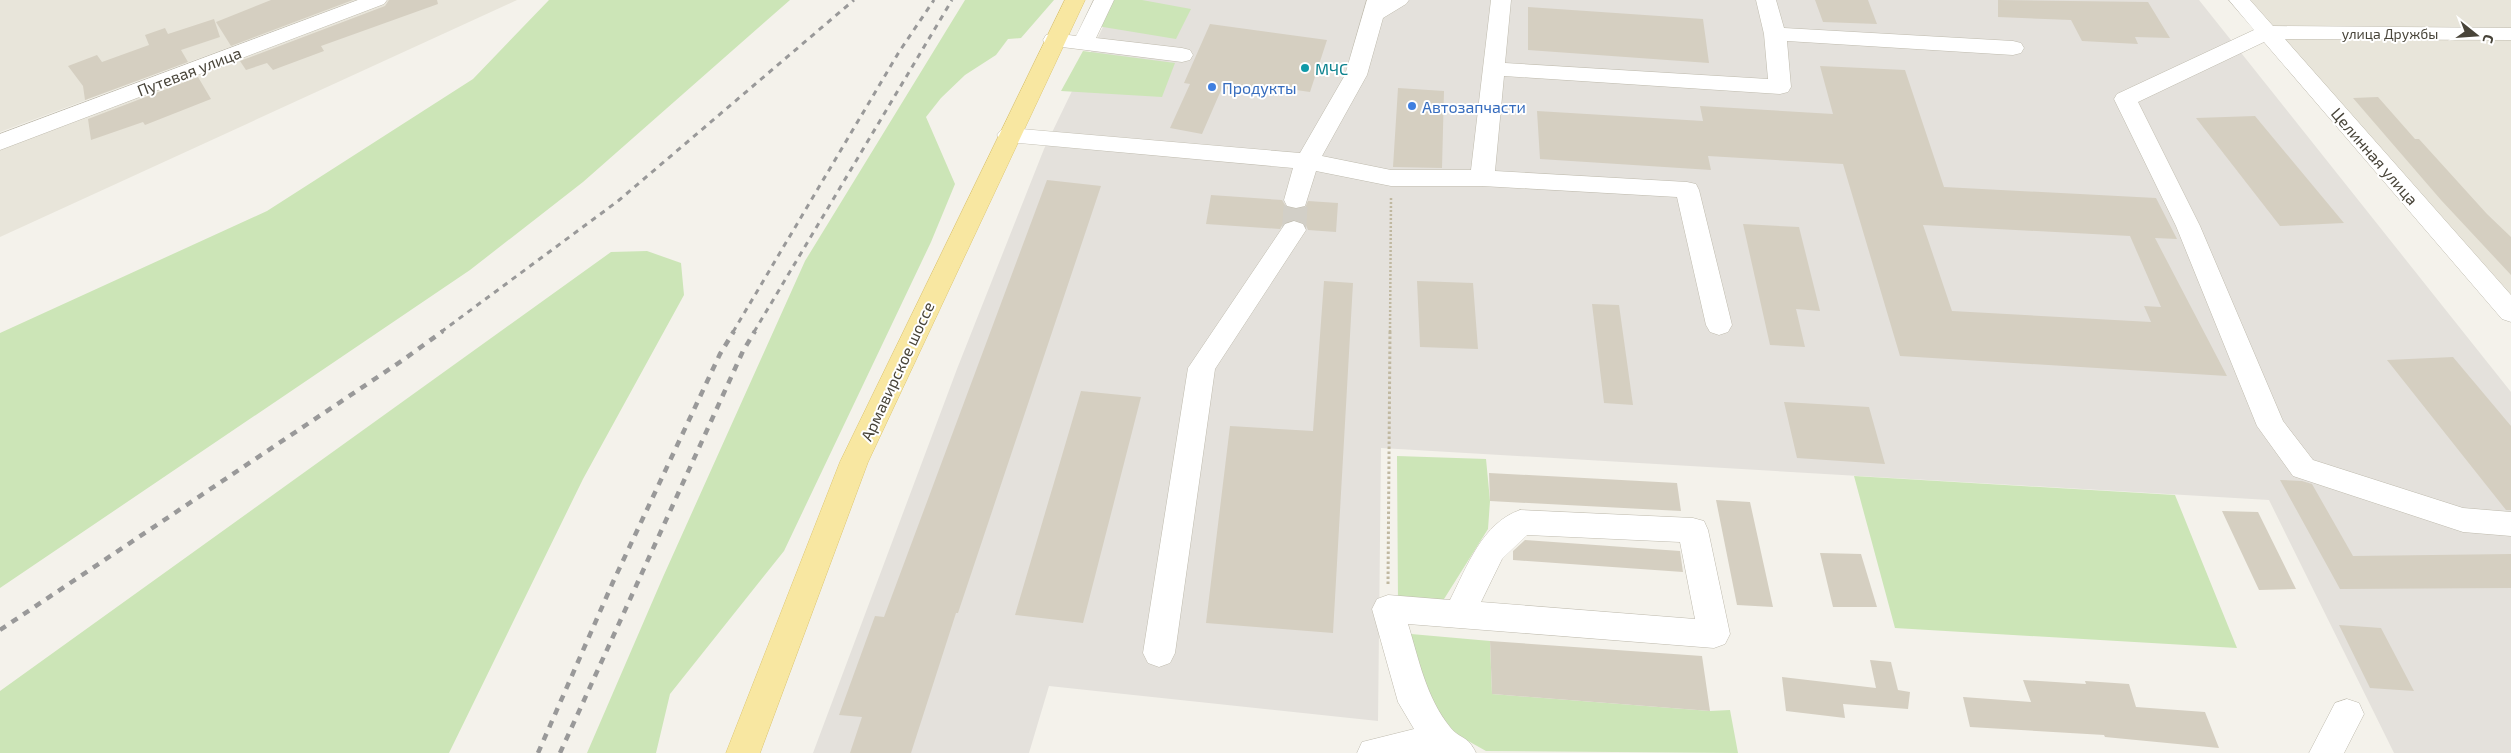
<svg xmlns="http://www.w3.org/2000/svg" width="2511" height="753" viewBox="0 0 2511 753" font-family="'Exo 2',sans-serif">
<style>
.residential{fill:#e8e5da}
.industrial{fill:#e4e1dc}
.green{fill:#cce5b7}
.building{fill:#d5cfc1;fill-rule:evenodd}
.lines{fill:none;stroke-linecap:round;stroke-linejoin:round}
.minor-tunnel{stroke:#d2cfc7;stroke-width:24;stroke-dasharray:24 12;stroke-linecap:butt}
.minor-casing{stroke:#bfbbae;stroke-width:1}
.major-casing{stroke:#ddc671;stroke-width:1}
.path-far1{stroke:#c0b8a0;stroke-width:2.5;stroke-dasharray:2 2;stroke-linecap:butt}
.path{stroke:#c0b8a0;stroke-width:3;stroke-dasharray:2.5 2.5;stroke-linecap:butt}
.minor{fill:#fff;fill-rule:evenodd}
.major{fill:#f8e7a1;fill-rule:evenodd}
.rail-far1{stroke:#999;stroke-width:3;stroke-dasharray:5.5 5.5;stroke-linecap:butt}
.rail{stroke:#999;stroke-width:4.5;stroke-dasharray:7 7;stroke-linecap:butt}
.culture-dot{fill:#0f9aa8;stroke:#fff;stroke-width:2}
.shop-dot{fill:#3f7fe0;stroke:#fff;stroke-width:2}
.labels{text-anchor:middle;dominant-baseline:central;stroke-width:4;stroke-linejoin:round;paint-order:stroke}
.far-street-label{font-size:14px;fill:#484439;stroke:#fff}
.culture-label{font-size:16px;fill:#0d838f;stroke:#fff;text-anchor:start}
.street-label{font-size:16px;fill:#484439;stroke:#fff}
.shop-label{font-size:16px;fill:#366cbe;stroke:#fff;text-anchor:start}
</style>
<rect width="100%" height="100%" fill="#f4f2eb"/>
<!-- residential -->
<path class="residential" d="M0 0H357L0 132Z
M384 0H517L0 237V147Z
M2249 0H2511V300Z"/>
<!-- industrial -->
<path class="industrial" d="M1116 0H2199L2511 392V753H2394L2269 500 1381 448 1378 721 1049 686 1029 753H813L957 369 1044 149Z"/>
<!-- green -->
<path class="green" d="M549 0H790L583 182 470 270 0 588V333L267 211 473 79Z
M965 0H1054L1021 38 1008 39 996 55 965 75 941 98 926 117 955 184 931 242 784 551 670 694 656 753H587L663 577 805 261Z
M1111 0H1142L1191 9 1176 39 1097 26Z
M1083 51 1175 63 1162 97 1061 91Z
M647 251 681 263 684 295 583 479 449 753H0V691L611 252Z
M1397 456 1486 459 1490 501 1488 529 1439 607 1398 602Z
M1854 476 2175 495 2237 648 1895 628Z
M1411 634 1490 641 1492 694 1710 711 1730 710 1738 753 1486 751 1445 728 1408 647Z"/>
<!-- building -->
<path class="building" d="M271 0H353L231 46 216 22Z
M389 0H437L438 4 321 46 324 51 273 70 267 63 246 70 240 61 385 6Z
M1815 0H1868L1877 24 1823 22Z
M1998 0 2148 2 2170 38 2135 37 2138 44 2082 41 2071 20 1998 17Z
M1528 7 1703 19 1709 63 1528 50Z
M214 19 220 37 181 50 188 62 85 100 83 86 68 66 97 55 102 62 149 45 145 35 165 28 168 34Z
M1210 24 1327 40 1310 92 1261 85 1258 94 1222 88 1202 134 1170 128 1190 84 1184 83Z
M1820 66 1905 70 1944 187 2156 198 2177 239 2155 238 2227 376 1900 356 1843 164 1708 156 1711 170 1540 159 1537 111 1703 121 1700 106 1833 114ZM1923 225 2130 236 2161 307 2144 306 2151 322 1952 311Z
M198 77 211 99 145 125 143 122 91 140 88 119Z
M1398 88 1444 91 1442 168 1393 167Z
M2378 97 2415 139H2419L2487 214 2511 237V275L2441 200 2353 98Z
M2255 116 2344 223 2280 226 2196 118Z
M1047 180 1101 186 958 613H956L911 753H850L862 717 839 715 875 616 884 617Z
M1211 195 1282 200 1287 208 1296 210 1305 208 1308 201 1338 203 1336 232 1308 230 1305 223 1295 219 1284 222 1280 229 1206 224Z
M1743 224 1799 227 1820 311 1796 309 1805 347 1770 345Z
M1324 281 1353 283 1333 633 1206 623 1230 426 1313 431Z
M1417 281 1473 283 1478 349 1420 347Z
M1592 304 1619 305 1633 405 1604 403Z
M2453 357 2511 426V510H2506L2387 360Z
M1081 391 1141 397 1083 623 1015 615Z
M1784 402 1869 407 1885 464 1797 458Z
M1489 473 1677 483 1681 511 1490 501Z
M2280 480 2302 481 2312 484 2353 556 2511 554V588L2340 589Z
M1716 500 1750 502 1773 607 1737 605Z
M2222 511 2258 512 2296 589 2259 590Z
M1525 540 1680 551 1683 572 1513 560V551Z
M1820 553 1861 554 1877 607H1833Z
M2339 625 2381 628 2414 691 2370 688Z
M1490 641 1702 656 1710 711 1492 694Z
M1870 660 1891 662 1898 690 1910 692 1908 709 1843 704 1845 718 1786 711 1782 677 1876 688Z
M2023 680 2086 684 2085 681 2129 684 2136 707 2205 712 2219 748 2105 737 2104 735 1970 727 1963 697 2031 702Z"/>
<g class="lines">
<!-- minor-tunnel -->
<path class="minor-tunnel" d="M1294 230 1296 200"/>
<defs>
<path id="minor" d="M358 0H387L384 4 0 150V134Z
M1094 0H1114L1096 38 1182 48 1190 50 1193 55 1190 60 1182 62 1046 45 1043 40 1046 35 1054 33 1076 36Z
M1367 0H1409L1406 4 1383 18 1367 75 1322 156 1391 170H1471L1491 0H1511L1505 63 1768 79 1764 34 1756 0H1776L1784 28 2013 41 2021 43 2024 48 2021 53 2013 55 1787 41 1791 87 1788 92 1780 94 1504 76 1495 171 1687 182 1696 184 1699 190 1732 325 1728 332 1719 335 1710 332 1706 325 1677 197 1482 186H1391L1316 171 1305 206 1296 208 1287 206 1284 200 1293 168 1009 142 1001 140 997 135 1001 130 1009 128 1300 153 1345 75Z
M2229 0H2250L2273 26 2511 28V40L2285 39 2511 295V322L2502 319 2264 42 2138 102 2200 226 2283 421 2313 460 2463 508 2511 512V536L2463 532 2293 476 2257 426 2176 226 2114 99 2117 94 2254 30Z
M1294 221 1303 224 1306 230 1215 369 1175 653 1170 663 1159 667 1148 663 1143 653 1188 368 1285 224Z
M1520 510 1693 518 1704 521 1708 530 1730 634 1725 644 1714 648 1408 624C1419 660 1426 697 1450 727 1459 739 1468 735 1476 753H1357L1362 742 1414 729 1398 702 1372 609 1377 599 1388 595 1450 600C1467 567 1482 523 1520 510ZM1527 535 1680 542 1695 619 1481 602 1502 559Z
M2347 699 2359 703 2364 714 2344 753H2309L2335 703Z"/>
<path id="major" d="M1065 0H1085L868 462 760 753H726L840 462Z"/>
</defs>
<!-- minor casing -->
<use href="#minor" class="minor-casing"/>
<!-- major casing -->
<use href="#major" class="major-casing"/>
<!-- path-far1 -->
<path class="path-far1" d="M1390 332 1391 198"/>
<!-- path -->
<path class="path" d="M1388 584 1390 331"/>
<!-- minor -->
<use href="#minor" class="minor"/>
<!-- major -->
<use href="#major" class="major"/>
<!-- rail-far1 -->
<path class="rail-far1" d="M441 332 618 201 854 0
M733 332 899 52 934 0
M754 332 952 0"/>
<!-- rail -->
<path class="rail" d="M0 630 403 360 443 331
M538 753 613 582 720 354 734 331
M560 753 743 351 755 331"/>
</g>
<!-- markers -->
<circle class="culture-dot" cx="1305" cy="68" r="5"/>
<g class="shop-dot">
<circle cx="1212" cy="87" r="5"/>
<circle cx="1412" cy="106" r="5"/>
</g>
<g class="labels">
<!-- far-street labels -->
<g class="far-street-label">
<text x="2390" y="33">улица Дружбы</text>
</g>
<!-- culture labels -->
<g class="culture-label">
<text x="1315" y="68">МЧС</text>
</g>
<!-- street labels -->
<g class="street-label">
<text transform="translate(189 71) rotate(-21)">Путевая улица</text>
<text transform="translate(2375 156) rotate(49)">Целинная улица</text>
<text transform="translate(897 371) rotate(-65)">Армавирское шоссе</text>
</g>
<!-- shop labels -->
<g class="shop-label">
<text x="1222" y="87">Продукты</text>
<text x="1422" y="106">Автозапчасти</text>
</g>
</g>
<!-- north arrow -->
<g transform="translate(2476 35) rotate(107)" stroke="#ffffff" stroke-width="4" paint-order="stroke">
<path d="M0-4L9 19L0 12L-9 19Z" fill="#484439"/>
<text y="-8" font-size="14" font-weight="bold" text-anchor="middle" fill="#484439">С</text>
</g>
</svg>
